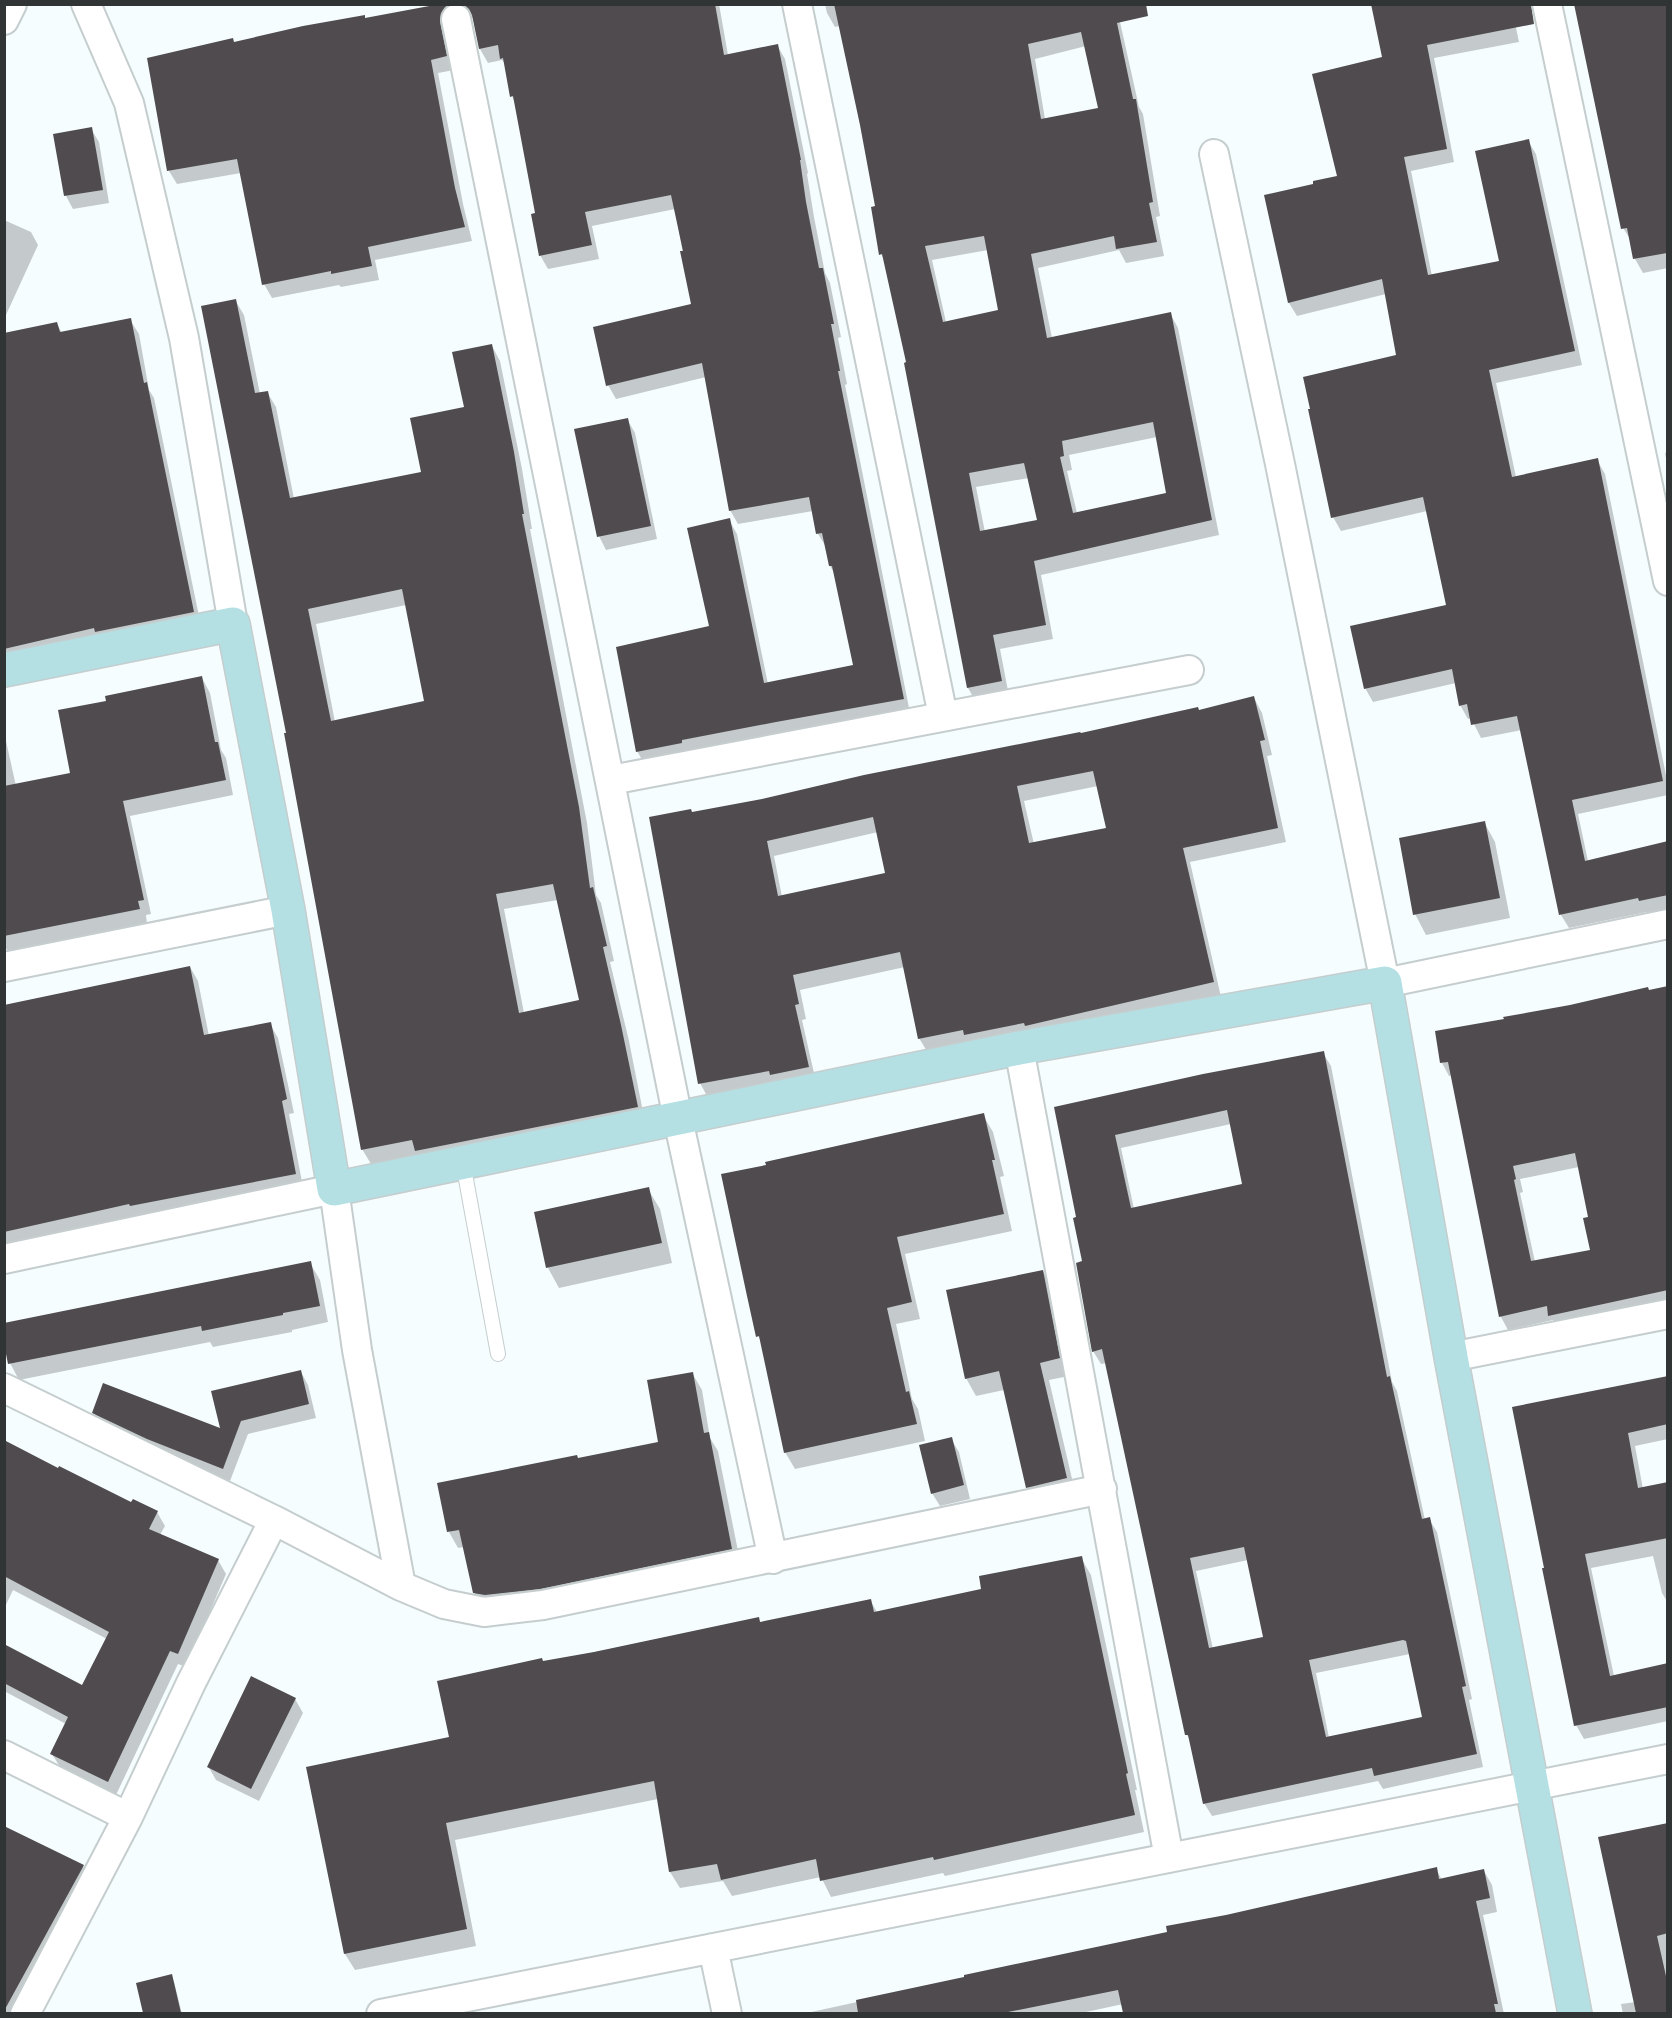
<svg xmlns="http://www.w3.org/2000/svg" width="1672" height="2018" viewBox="0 0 1672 2018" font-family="Cabin,sans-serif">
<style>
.shadow{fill:#0003;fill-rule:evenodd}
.building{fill:#4f4b4f;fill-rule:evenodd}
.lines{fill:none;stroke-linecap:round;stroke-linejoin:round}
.lane-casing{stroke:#c5cdce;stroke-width:16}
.street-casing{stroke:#c5cdce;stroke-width:32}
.secondary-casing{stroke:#c5cdce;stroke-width:36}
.lane{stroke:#fff;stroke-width:14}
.street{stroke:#fff;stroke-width:28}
.secondary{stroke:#b4e0e4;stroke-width:33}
</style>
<rect width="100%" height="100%" fill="#f5fdfe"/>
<!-- shadow -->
<path class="shadow" d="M449 4H719L728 55 777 45 785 59 808 173 807 174 814 217 825 273 830 283 841 337 838 338 847 384 845 385 910 713 645 765 637 751 711 627 729 520 737 534 768 684 855 667 835 574 830 566 826 547 818 534 813 511 738 524 730 510 706 377 616 399 608 385 692 305 675 209 592 226 599 259 548 269 540 255 537 214 515 103 512 96 506 65 502 60 488 63 480 49 474 19 471 17 460 16 454 70 438 73 463 204 472 241 375 260 379 280 341 287 339 285 272 298 264 284 241 173 177 184 169 171 221 47Z
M825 4H1116L1139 107 1143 114 1160 216 1156 217 1164 256 1126 263 1119 250 1038 268 1052 338 1170 313 1178 328 1219 535 1041 575 1053 639 1000 649 1009 696 976 702 968 688 905 364H908L885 261 881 254 877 207 840 26 835 27 827 13ZM1086 46 1099 109 1045 119 1035 59ZM988 250 1000 311 946 322 932 260ZM1157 437 1168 494 1077 513 1067 471 1072 470 1069 455ZM1029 478 1039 521 985 532 976 487Z
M1511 4 1519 42 1434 58 1454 162 1411 171 1432 276 1501 262 1528 141 1536 154 1582 365 1496 383 1516 477 1597 460 1605 474 1668 785V795L1578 814 1588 861 1668 843V910L1648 914 1647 912 1569 928 1561 915 1522 730 1481 738 1471 718 1468 719 1460 705 1456 683 1373 702 1365 688 1447 606 1427 511 1341 531 1333 517 1397 356 1386 294 1297 316 1289 303 1266 196 1315 185 1338 177 1384 58Z
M1668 4V268L1643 273 1635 259 1632 242 1623 228Z
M91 129 99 142 109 203 73 209 66 196Z
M4 220 31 232 38 245 6 315Z
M235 300 244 315 260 394 267 392 276 407 294 499 423 473 465 408 492 346 500 361 522 469 532 529H530L587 823 596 895 601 903 614 961 610 962 629 1041 645 1122 419 1155 371 1164 362 1149 288 734ZM406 605 426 702 335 722 316 624ZM558 900 581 1001 524 1013 504 909Z
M130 320 139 334 149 390 154 398 201 626 4 665V334L57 324 62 333Z
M627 419 635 433 657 539 606 550 599 536Z
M1668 452V469L1665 453Z
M202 678 210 693 221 750 226 758 233 795 130 816 151 914 146 915 147 924 8 951 4 946V732L16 786 72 774 107 702Z
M1254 698 1262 713 1272 755 1267 756 1286 842 1190 862 1221 997 928 1053 919 1038 905 967 800 990 806 1019 802 1020 816 1082 708 1098 700 1083 692 814 1199 711ZM1098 786 1108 829 1034 844 1024 801ZM878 832 887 874 782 897 774 856Z
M1484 822 1495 842 1510 918 1426 935 1415 914Z
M190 967 198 981 209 1036 270 1024 278 1038 294 1113 289 1114 303 1187 4 1247V1006Z
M1668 988V1305L1557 1328 1553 1320 1508 1330 1501 1317 1452 1075 1449 1076 1442 1063 1649 992ZM1579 1167 1590 1218 1592 1251 1535 1262 1520 1193 1523 1192 1520 1179Z
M1323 1053 1331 1066 1392 1382 1397 1391 1425 1520 1429 1519 1437 1532 1472 1699 1469 1700 1483 1767 1383 1789 1378 1781 1212 1816 1204 1803 1192 1743 1187 1735 1107 1363 1101 1364 1093 1351 1078 1218 1056 1108ZM1231 1124 1244 1185 1134 1209 1121 1148ZM1248 1560 1265 1638 1213 1649 1196 1571ZM1410 1654 1424 1718 1329 1738 1316 1673Z
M983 1115 993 1132 1004 1176 1000 1177 1012 1231 905 1254 920 1319 896 1324 912 1399 918 1409 925 1441 795 1469 785 1452 762 1343 758 1336Z
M648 1189 660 1209 672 1263 559 1288 548 1268Z
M310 1263 320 1280 328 1322 292 1330V1332L213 1347 210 1342 19 1380 10 1363Z
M1043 1271 1053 1289 1069 1376 1049 1380 1076 1496 1038 1505 1028 1487 1004 1390 976 1396 966 1378Z
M301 1372 308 1385 316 1418 248 1434 230 1481 156 1452 101 1426 94 1412 222 1431Z
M692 1373 702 1390 710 1438 718 1451 741 1566 484 1610 474 1592 464 1547 458 1548 449 1532 578 1460 660 1443Z
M1668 1377V1439L1635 1446 1643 1489 1668 1483V1603L1662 1593 1653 1556 1591 1568 1614 1676 1668 1664V1721L1584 1739 1576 1725 1514 1409Z
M951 1439 959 1452 970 1499 940 1506 932 1493Z
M4 1441 58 1470 132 1504 157 1512 165 1526 160 1535 218 1560 226 1574 186 1667 178 1664 116 1795 60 1767 52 1754 66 1724 4 1691V1646L83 1687 107 1639 13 1590 4 1609Z
M1081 1558 1091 1575 1137 1790H1135L1144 1832 945 1876 943 1873 831 1897 821 1877 732 1896 723 1881 680 1888 670 1872 658 1799 455 1840 476 1946 355 1970 345 1954 451 1739 543 1663 758 1618 761 1623 870 1600 877 1612 983 1590Z
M295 1699 303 1713 259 1801 216 1780 208 1766Z
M1668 1824V2014H1623L1621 2004 1636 2002Z
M4 1828 83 1866 91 1880 15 2014H4Z
M1436 1869 1442 1880 1484 1871 1492 1885 1497 1912 1483 1915 1504 2014H1125L1123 2004 1077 2014H802L1169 1934 1226 1916Z
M171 1976 174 1982 182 2014H145L138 1984Z"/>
<!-- building -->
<path class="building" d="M440 4H449L441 13 440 22 447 56 431 60 455 188 465 227 368 247 372 266 331 274V271L262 285 237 159 167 171 147 58 233 38 234 42 303 26 365 15V18Z
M463 4H715L724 55 778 44 801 160H800L806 202 819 268H823L834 324H831L840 371H838L904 699 776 722 682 740V743L636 752 616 647 709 626 687 528 730 518 764 683 853 665 832 566H829L822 533 816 534 809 497 729 511 702 363 606 386 593 327 691 304 680 251H683L671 195 585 212 592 245 539 256 531 214 535 213 513 96 510 97 503 58 500 59 498 45 479 49 472 15 469 9Z
M834 4H1146L1148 16 1117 23 1133 99H1136L1153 202 1149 203 1157 242 1116 249 1114 236 1031 254 1047 338 1171 312 1212 520 1034 561 1046 625 993 635 1002 681 967 688 904 363 906 362 882 254 879 255 871 207 875 206 860 125ZM1081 32 1098 108 1041 119 1028 44ZM984 236 998 310 943 322 925 246ZM1153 422 1166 493 1073 513 1060 457 1064 456 1062 441ZM1024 463 1037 520 980 531 969 473Z
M1371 4H1531L1534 24 1427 45 1447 149 1404 157 1428 275 1499 261 1475 151 1529 139 1575 351 1489 370 1512 477 1598 458 1663 781 1572 800 1585 861 1668 841V895L1639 901 1638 898 1559 915 1517 716 1471 725 1467 704 1459 706 1452 669 1364 689 1350 626 1446 605 1423 497 1331 518 1308 409H1310L1303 377 1396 355 1382 279 1288 303 1264 195 1313 184V181L1337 176 1312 74 1382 57Z
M1574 4H1668L1667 253 1633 259 1627 228 1621 229Z
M92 127 103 190 64 196 53 134Z
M236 299 255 393 268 391 290 498 421 472 410 418 464 407 452 352 492 344 514 452 524 514H522L579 807 590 888 593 887 607 946 603 947 621 1025 638 1107 415 1151 412 1140 361 1150 284 733H286L201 306ZM402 589 424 701 331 721 308 609ZM553 884 579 1000 519 1013 496 894Z
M131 318 144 383 147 382 194 612 95 632 94 628 4 649V333L57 322 60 332Z
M628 418 651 526 597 537 574 429Z
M202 676 215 742H218L226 780 123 801 144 900 138 901 140 909 4 936V786L70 773 58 710 106 701 105 696Z
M1254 696 1265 740 1260 741 1278 828 1183 848 1214 982 1025 1026 1024 1023 964 1035 963 1030 918 1039 900 952 793 975 799 1004 795 1005 809 1067 770 1075 769 1071 698 1084 649 817 691 809 692 812 762 799 864 775 1080 732 1081 733 1198 707 1199 710ZM1093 771 1106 828 1029 843 1017 786ZM873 817 885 873 778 896 767 841Z
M1485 821 1500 898 1413 915 1399 838Z
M190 966 204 1035 271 1022 287 1099 282 1101 296 1174 130 1206 129 1204 4 1232V1005Z
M1668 986V1290L1548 1316 1547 1306 1499 1317 1448 1062 1440 1063 1435 1031 1504 1019 1503 1017 1570 1005 1648 987 1649 990ZM1575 1153 1588 1217 1583 1218 1590 1250 1531 1261 1514 1180 1516 1179 1513 1166Z
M1324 1051 1387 1377 1390 1376 1422 1519 1430 1517 1466 1686 1462 1687 1477 1754 1374 1776 1372 1768 1203 1804 1188 1735H1185L1102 1349 1092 1352 1076 1263 1082 1261 1073 1218 1076 1217 1054 1107 1203 1074ZM1227 1110 1242 1184 1131 1208 1115 1135ZM1244 1547 1263 1637 1209 1648 1190 1558ZM1403 1640 1406 1641 1422 1717 1326 1737 1309 1660Z
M984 1113 995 1160H992L1004 1214 897 1237 912 1302 887 1308 906 1392 909 1391 917 1424 784 1453 759 1336 756 1337 747 1296 721 1174 766 1165 765 1162Z
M649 1187 662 1243 546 1268 534 1212Z
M311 1261 320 1306 283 1313V1315L202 1331 201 1326 8 1364 4 1344V1323Z
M1043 1270 1060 1358 1040 1363 1067 1478 1026 1488 999 1371 965 1379 946 1290Z
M301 1370 309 1404 241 1421 223 1469 147 1439 92 1413 103 1383 220 1428 211 1391Z
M693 1372 704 1433 709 1432 732 1549 540 1589 485 1595 473 1593 459 1530 447 1532 437 1483 577 1455 578 1458 658 1442 647 1380Z
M1668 1376V1424L1628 1433 1638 1488 1668 1482V1538L1585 1554 1610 1676 1668 1663V1707L1574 1726 1542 1568H1544L1512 1407Z
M952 1437 964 1485 931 1494 919 1445Z
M4 1440 58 1468 59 1466 131 1502 133 1499 158 1511 149 1529 219 1559 178 1654 170 1651 108 1782 50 1754 68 1717 4 1683V1644L82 1685 109 1632 4 1576Z
M1082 1556 1128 1773 1126 1774 1135 1815 934 1860 933 1857 820 1881 816 1859 721 1880 717 1864 669 1872 654 1781 446 1823 467 1929 344 1954 306 1767 449 1737 437 1681 542 1658 543 1661 594 1652 759 1617 760 1622 871 1599 874 1612 981 1589 979 1576Z
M251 1676 296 1698 251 1789 207 1767Z
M1668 1823V1933L1657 1936 1668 1985V2013H1636L1598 1837Z
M4 1826 84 1865 4 2011Z
M1437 1867 1439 1879 1484 1869 1490 1898 1476 1901 1498 2004H1494L1496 2013H1123L1118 1990 1003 2013H858L856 2000 964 1977V1975L1167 1932 1166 1926 1226 1915Z
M172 1974 181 2013H143L136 1983Z"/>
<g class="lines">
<defs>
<path id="lane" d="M463 1163 498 1354"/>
<path id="street" d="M86 4 129 103 184 338 233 624
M797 4 943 716
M1547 4 1668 581
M456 19 678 1119 773 1559
M4 20 12 4
M1214 154 1280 464 1385 983 1668 924
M611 780 1189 670
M4 967 288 910
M1019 1048 1169 1858
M4 1259 334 1189 357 1350 401 1586
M1451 1357 1668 1314
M4 1388 274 1520 401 1586 444 1604 484 1612 543 1605 1102 1489
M4 1755 128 1817
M713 1948 727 2014
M25 2014 128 1817 191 1683 274 1520
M381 2014 1668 1759"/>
<path id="secondary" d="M4 670 233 624 288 910 334 1189 1019 1048 1385 983 1451 1357 1575 2014"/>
</defs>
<!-- lane casing -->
<use href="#lane" class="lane-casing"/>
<!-- street casing -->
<use href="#street" class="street-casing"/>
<!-- secondary casing -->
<use href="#secondary" class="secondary-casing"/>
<!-- lane -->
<use href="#lane" class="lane"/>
<!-- street -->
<use href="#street" class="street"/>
<!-- secondary -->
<use href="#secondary" class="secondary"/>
</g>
<!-- border -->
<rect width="1672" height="2018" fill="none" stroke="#303434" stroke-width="12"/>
</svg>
